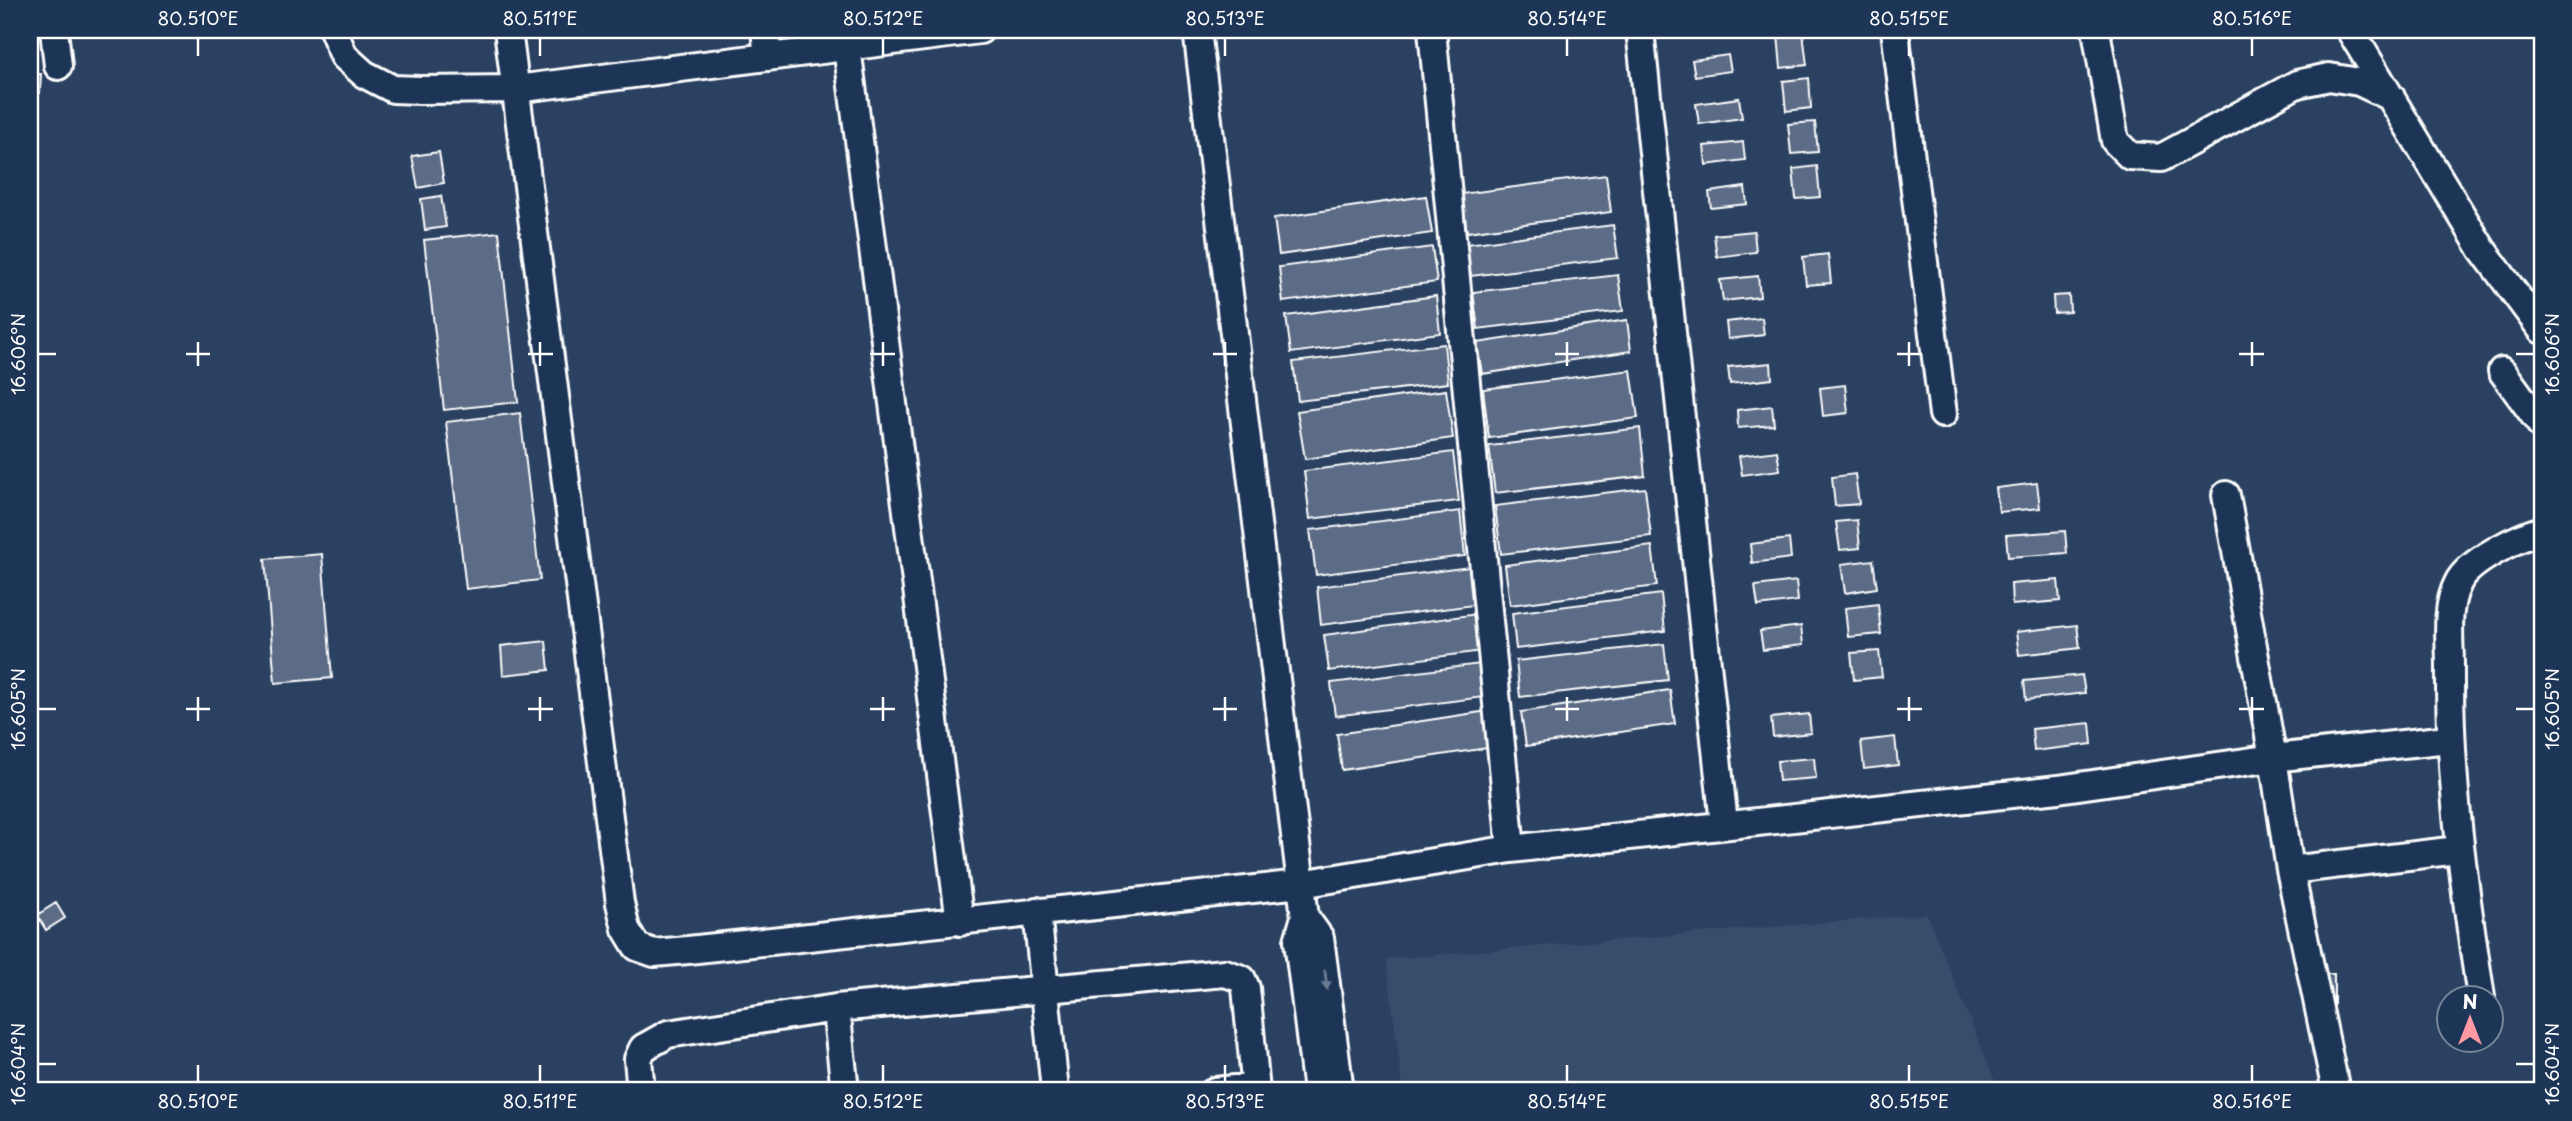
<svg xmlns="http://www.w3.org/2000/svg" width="2572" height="1121" viewBox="0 0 2572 1121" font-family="'Playpen Sans',sans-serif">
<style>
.built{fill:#394e6c}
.building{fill:#5b6c86;stroke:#fff;stroke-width:2}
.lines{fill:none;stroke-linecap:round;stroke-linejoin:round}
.minor-casing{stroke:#fff;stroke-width:32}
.minor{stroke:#1d3557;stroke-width:26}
.oneway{fill:#6c7c92}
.ticks{fill:none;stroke:#fff;stroke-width:2.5}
.neatline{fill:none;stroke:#fff;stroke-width:2.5}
.ticks-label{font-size:18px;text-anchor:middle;fill:#fff}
</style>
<rect width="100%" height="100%" fill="#2a4161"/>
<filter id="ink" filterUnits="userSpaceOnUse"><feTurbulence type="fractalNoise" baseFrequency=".0143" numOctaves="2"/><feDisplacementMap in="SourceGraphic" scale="14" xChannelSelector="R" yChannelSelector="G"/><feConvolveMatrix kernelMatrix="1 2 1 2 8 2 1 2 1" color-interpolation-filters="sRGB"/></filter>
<g filter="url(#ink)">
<!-- built -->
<path class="built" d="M1927 914 1999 1091H1403L1386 959Z"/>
<!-- building -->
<path class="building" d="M1803 33 1807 65 1781 68 1778 35Z
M1728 55 1731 71 1695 76 1692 60Z
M30 74H41L40 93H30Z
M1809 78 1811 108 1786 111 1783 81Z
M1739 98 1742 118 1699 124 1696 104Z
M1815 122 1818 152 1791 154 1788 124Z
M1743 142 1745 160 1706 165 1704 146Z
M439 152 444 183 418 188 412 156Z
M1817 166 1820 197 1796 199 1793 169Z
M1606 175 1611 212 1467 232 1461 194Z
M1745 187 1747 204 1711 208 1709 192Z
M441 196 446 227 425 230 421 199Z
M1426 196 1432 233 1279 255 1274 218Z
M1613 225 1618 258 1471 276 1466 244Z
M1754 231 1756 252 1717 257 1714 235Z
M499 232 518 402 444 410 424 240Z
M1432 247 1437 282 1283 302 1279 267Z
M1828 254 1831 283 1806 285 1803 257Z
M1618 275 1623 311 1478 329 1473 292Z
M1758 276 1760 297 1723 301 1720 280Z
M2069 295 2070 312 2054 313 2053 296Z
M1436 296 1440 333 1291 353 1286 316Z
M1762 318 1764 335 1728 339 1726 322Z
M1627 320 1631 351 1482 374 1477 343Z
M1444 344 1448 383 1298 401 1293 362Z
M1771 363 1772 379 1730 384 1728 367Z
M1631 370 1638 418 1489 438 1483 389Z
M1845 385 1848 413 1823 416 1820 388Z
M1446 390 1453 438 1305 459 1297 411Z
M1772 406 1774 425 1738 428 1737 410Z
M520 413 540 580 466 589 446 422Z
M1640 428 1645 476 1495 493 1489 446Z
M1777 451 1780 470 1742 475 1739 456Z
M1453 452 1459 501 1310 519 1304 471Z
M1855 474 1859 504 1835 506 1832 477Z
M2037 483 2040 508 1999 512 1996 488Z
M1645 488 1651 536 1501 554 1495 506Z
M1460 511 1465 556 1316 575 1310 530Z
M1857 520 1860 548 1840 550 1836 522Z
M2065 531 2067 553 2008 557 2006 535Z
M1789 539 1791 558 1752 563 1750 544Z
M1652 546 1657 586 1510 605 1505 565Z
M322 554 332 678 275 683 265 559Z
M1873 560 1877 588 1845 593 1841 564Z
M1469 567 1474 605 1321 625 1317 587Z
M2058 580 2060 601 2012 605 2011 584Z
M1796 581 1798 601 1758 606 1755 586Z
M1661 594 1665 631 1516 649 1512 613Z
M1878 604 1881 634 1848 637 1845 608Z
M1477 614 1483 651 1329 671 1324 635Z
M2077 625 2080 648 2019 655 2016 632Z
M1801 626 1803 645 1763 650 1760 631Z
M546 641 549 670 503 675 501 646Z
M1664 644 1668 680 1520 697 1516 661Z
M1879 651 1882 677 1854 680 1851 653Z
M1480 664 1484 697 1335 716 1331 683Z
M2082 675 2085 693 2026 700 2024 681Z
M1670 690 1675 724 1526 746 1521 712Z
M1488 711 1494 747 1342 770 1337 734Z
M1809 714 1811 733 1773 737 1771 718Z
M2090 723 2092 744 2034 751 2032 729Z
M1895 737 1898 765 1864 769 1861 741Z
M1814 758 1816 778 1779 781 1777 761Z
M56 903 65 918 46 930 37 915Z
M2323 974H2334V1013H2323Z"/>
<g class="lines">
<defs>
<path id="minor" d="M54 30 58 66
M333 30 344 56 364 74 393 89 420 90 516 89 980 30
M508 30 620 903 626 929 637 947 654 953 688 950 1301 884 1511 849 2058 789 2273 758 2449 739
M765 30 768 57
M1197 30 1305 917 1298 941 1317 1091
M1432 30 1511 849
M1640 30 1724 824
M1895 30 1943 414
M2096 30 2115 141 2130 156 2161 158 2297 84 2329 77 2359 82 2391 97
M2350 30 2482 249 2542 330
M847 47 960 922
M2502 371 2542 426
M2226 495 2273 758 2290 870 2336 1091
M2290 870 2458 850
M1037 911 1055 1091
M1305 917 1320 938 1340 1091
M2481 997C2464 887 2449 779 2450 667 2450 640 2445 608 2458 583 2468 561 2519 537 2542 530
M836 1008 845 1091
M641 1091 638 1059 643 1048 668 1034 836 1008 1225 973 1242 979 1246 988 1256 1091
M1215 1091 1255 1087"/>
</defs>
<!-- minor casing -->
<use href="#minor" class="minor-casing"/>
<!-- minor -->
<use href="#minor" class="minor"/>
</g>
<!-- one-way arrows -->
<defs><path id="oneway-solid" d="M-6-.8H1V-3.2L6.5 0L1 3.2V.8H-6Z" transform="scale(1.75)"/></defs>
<use class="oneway" href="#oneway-solid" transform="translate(1326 980) rotate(83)"/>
</g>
<!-- ticks -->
<path class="ticks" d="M198 38V56M540 38V56M883 38V56M1225 38V56M1567 38V56M1909 38V56M2252 38V56M198 342V366M540 342V366M883 342V366M1225 342V366M1567 342V366M1909 342V366M2252 342V366M38 354H56M186 354H210M528 354H553M870 354H895M1213 354H1237M1555 354H1579M1897 354H1922M2239 354H2264M2516 354H2534M198 697V721M540 697V721M883 697V721M1225 697V721M1567 697V721M1909 697V721M2252 697V721M38 709H56M186 709H210M528 709H553M870 709H895M1213 709H1237M1555 709H1579M1897 709H1922M2239 709H2264M2516 709H2534M38 1064H56M2516 1064H2534M198 1065V1082M540 1065V1082M883 1065V1082M1225 1065V1082M1567 1065V1082M1909 1065V1082M2252 1065V1082"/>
<!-- margin -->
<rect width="2572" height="1121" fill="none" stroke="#1d3557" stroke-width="77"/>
<!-- north arrow -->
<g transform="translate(2470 1019)"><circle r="33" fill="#1d3557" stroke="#77869a" stroke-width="2"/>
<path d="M0-5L12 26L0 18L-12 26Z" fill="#ff9aa2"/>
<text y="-10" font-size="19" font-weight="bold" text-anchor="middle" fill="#ffffff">N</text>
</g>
<rect x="38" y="38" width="2496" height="1044" class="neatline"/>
<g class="ticks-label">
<text x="198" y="25">80.510°E</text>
<text x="540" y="25">80.511°E</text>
<text x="883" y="25">80.512°E</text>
<text x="1225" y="25">80.513°E</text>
<text x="1567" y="25">80.514°E</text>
<text x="1909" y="25">80.515°E</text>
<text x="2252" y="25">80.516°E</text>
<text transform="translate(19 354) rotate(-90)" y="6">16.606°N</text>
<text transform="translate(2553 354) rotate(-90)" y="6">16.606°N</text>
<text transform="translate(19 709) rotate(-90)" y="6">16.605°N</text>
<text transform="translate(2553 709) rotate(-90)" y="6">16.605°N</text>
<text transform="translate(19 1064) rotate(-90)" y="6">16.604°N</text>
<text transform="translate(2553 1064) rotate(-90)" y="6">16.604°N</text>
<text x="198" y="1108">80.510°E</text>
<text x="540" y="1108">80.511°E</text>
<text x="883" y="1108">80.512°E</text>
<text x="1225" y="1108">80.513°E</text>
<text x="1567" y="1108">80.514°E</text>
<text x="1909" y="1108">80.515°E</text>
<text x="2252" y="1108">80.516°E</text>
</g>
</svg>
